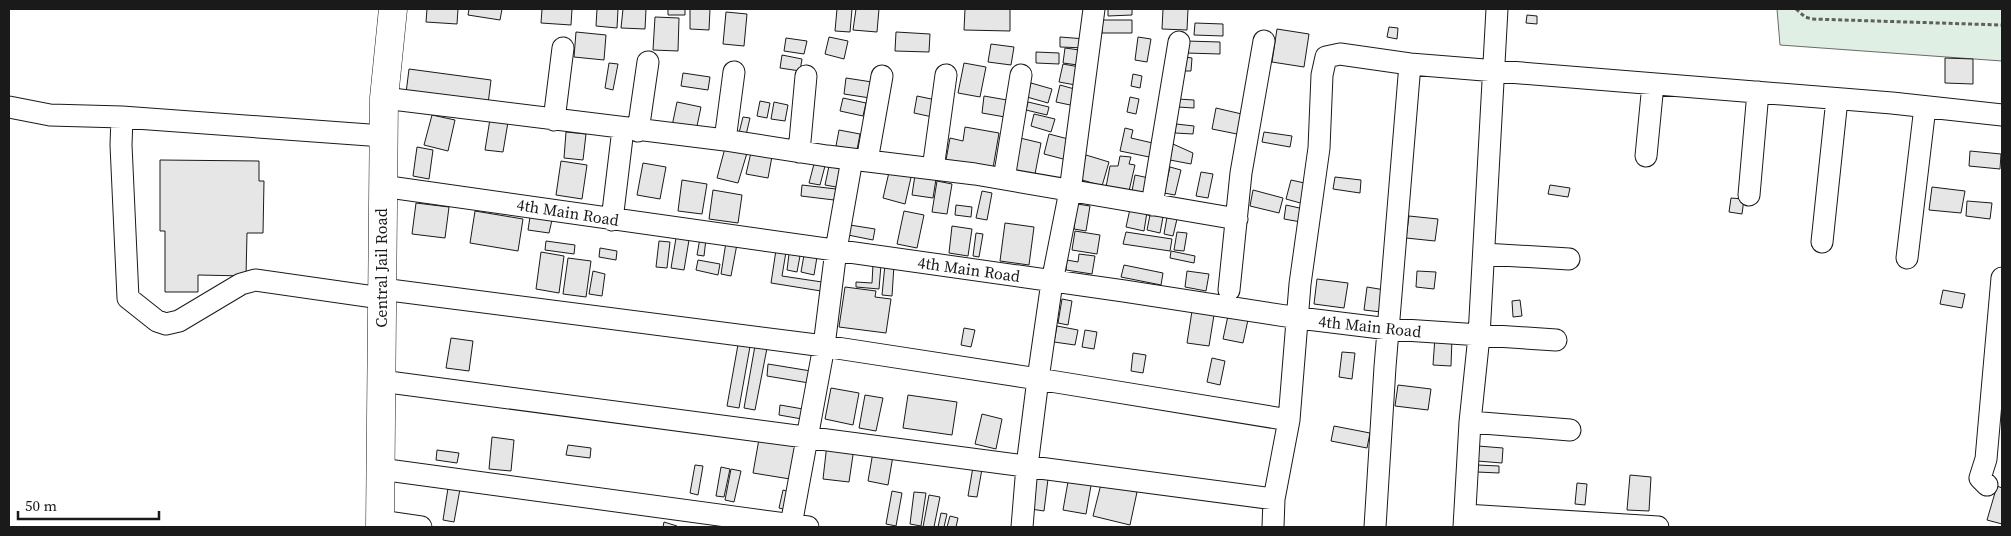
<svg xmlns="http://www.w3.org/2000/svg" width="2011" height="536" viewBox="0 0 2011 536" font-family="'Source Serif 4',serif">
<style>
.green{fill:#e0efe3;stroke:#6a6a6a}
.building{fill:#e6e6e6;stroke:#1a1a1a}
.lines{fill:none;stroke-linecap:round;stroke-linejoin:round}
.minor-casing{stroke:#1a1a1a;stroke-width:23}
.major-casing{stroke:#1a1a1a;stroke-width:29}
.path{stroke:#5f5f5f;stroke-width:3;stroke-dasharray:4 2.5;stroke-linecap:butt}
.minor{stroke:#fff;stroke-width:21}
.major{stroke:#fff;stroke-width:28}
.labels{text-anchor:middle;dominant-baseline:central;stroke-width:4;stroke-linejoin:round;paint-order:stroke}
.street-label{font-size:16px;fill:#1a1a1a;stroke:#fff}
</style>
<rect width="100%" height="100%" fill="#fff"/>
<!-- green -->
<path class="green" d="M1777 9H2002V61L1780 45Z"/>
<!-- building -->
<path class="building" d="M427 9H458L457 24 426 22Z
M469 9H502L500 20 468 15Z
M542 9H572L571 25 541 23Z
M597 9H618L617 28 596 26Z
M623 9H646L645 29 621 28Z
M668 9H685V15H668Z
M690 9H710L709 30 690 29Z
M837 9H852L850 32 835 31Z
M856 9H879L877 32 853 30Z
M965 9H1010V31L964 30Z
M1108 9H1132V15L1108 16Z
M1163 9H1188L1187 30 1162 29Z
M726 12 747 14 744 46 723 44Z
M1527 15 1537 16V24L1526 23Z
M655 17 679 18 678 51 653 50Z
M1102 20H1132V33H1102Z
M1195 23 1223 24V36L1194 35Z
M1389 27 1398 28 1397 39 1387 37Z
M1277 29 1309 34 1304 67 1272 62Z
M576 32 606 35 604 60 574 57Z
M896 32 930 34 929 52 895 51Z
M829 37 848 41 844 59 825 54Z
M1060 37 1086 39V48L1060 47Z
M1138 37 1151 39 1147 62 1135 60Z
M786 38 807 41 804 54 784 51Z
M1186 41 1220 42V54L1186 53Z
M991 44 1014 47 1011 65 988 62Z
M1065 48 1087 51 1085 66 1063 63Z
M1036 52 1059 53V64L1036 63Z
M782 55 802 59 800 71 780 68Z
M1185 57 1192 58 1191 71H1184Z
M1945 58 1973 59V84L1945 83Z
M609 63 618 64 613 90 605 88Z
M964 63 986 67 980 97 958 93Z
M1063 64 1085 68 1081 86 1059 82Z
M409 69 491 80 488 104 406 93Z
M683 73 710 77 708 90 681 86Z
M1133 74 1142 76 1140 88 1131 86Z
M846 78 872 82 870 98 844 94Z
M1031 83 1052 89 1048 103 1027 97Z
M1060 85 1078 90 1075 106 1056 102Z
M917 96 941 101 937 118 914 113Z
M984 96 1007 100 1005 117 982 113Z
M1130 97 1139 99 1136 114 1127 112Z
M843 98 866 103 863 116 840 111Z
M1178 99 1194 100V108L1178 107Z
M760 101 770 103 767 118 757 116Z
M677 102 701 107 696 131 672 126Z
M774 102 788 105 785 121 771 119Z
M1028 102 1049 107 1047 115 1026 110Z
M1216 108 1246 115 1242 135 1212 129Z
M1034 114 1055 119 1051 132 1031 126Z
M432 115 455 120 448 151 424 145Z
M743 117 750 118 746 135 739 133Z
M490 119 508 122 503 152 485 150Z
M1176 124 1194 126 1193 134 1175 133Z
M965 127 999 133 993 168 946 160 950 138 963 141Z
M1125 128 1133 130 1131 138 1157 144 1154 158 1120 151Z
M839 130 860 134 857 150 836 146Z
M566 132 586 134 583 160 564 158Z
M1264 132 1292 136 1290 147 1262 142Z
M1049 134 1072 140 1067 160 1044 154Z
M1020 138 1041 143 1035 174 1013 170Z
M1173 144 1193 153 1191 164 1170 160Z
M417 147 433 150 429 179 413 176Z
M725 148 747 153 738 183 717 178Z
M752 148 773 151 768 178 746 174Z
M1970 151 2001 154 2000 169 1969 166Z
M1086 155 1109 162 1102 186 1079 179Z
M1120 156 1131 157 1129 164 1135 165 1129 191 1106 187 1110 166H1118Z
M160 160 259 161V181H264L263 233H247L246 276 198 275V292H165V231H160Z
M561 161 587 165 582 199 556 195Z
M643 163 666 167 660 199 637 195Z
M814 164 825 166 820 185 809 183Z
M829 166 840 169 836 187 825 185Z
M1170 167 1181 170 1175 195 1164 193Z
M890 168 912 173 905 204 883 198Z
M1201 172 1213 174 1208 198 1196 196Z
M915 175 936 179 933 198 912 195Z
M1135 175 1149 178 1146 193 1132 191Z
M1335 177 1361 180 1360 193 1333 189Z
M682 180 707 184 702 214 678 211Z
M1291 180 1309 184 1304 204 1286 199Z
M937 181 952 184 947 214 932 212Z
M802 185 836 189 834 200 801 196Z
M1550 185 1570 188 1568 197 1548 194Z
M1932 187 1965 191 1961 213 1929 210Z
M713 190 742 195 738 223 709 219Z
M1253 190 1283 198 1279 213 1250 206Z
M982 191 992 193 987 220 976 218Z
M1731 198 1744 199 1742 214 1729 212Z
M1967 201 1992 203 1990 219 1966 216Z
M416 203 449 207 445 238 412 234Z
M1077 204 1090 206 1086 231 1074 229Z
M956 205 972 207 971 217 955 215Z
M1286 205 1304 209 1301 222 1284 219Z
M1130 209 1147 212 1144 231 1126 227Z
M475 211 523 219 518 251 470 243Z
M904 211 924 215 917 248 897 244Z
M1150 215 1163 217 1160 233 1147 230Z
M1409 216 1438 219 1435 241 1406 238Z
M530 217 552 220 549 233 528 230Z
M1167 217 1177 219 1173 236 1164 234Z
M1005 223 1034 227 1029 265 1000 261Z
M850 225 875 229 873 240 848 235Z
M952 226 972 229 968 256 949 253Z
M1075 231 1100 235 1097 254 1072 250Z
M1126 232 1172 239 1170 251 1123 244Z
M1177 232 1187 233 1184 251 1174 250Z
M976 233 983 234 979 257 973 256Z
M676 238 689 240 684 270 671 268Z
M700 238 706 239 704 256 697 255Z
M546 241 575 245 574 254 545 250Z
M659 241 670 242 667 268 656 267Z
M726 242 737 244 731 276 721 274Z
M600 248 617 251 616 260 599 257Z
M776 250 786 252 782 276 822 282 821 291 771 283Z
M1171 251 1195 256 1194 263 1170 258Z
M541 252 564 256 559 293 536 289Z
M789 254 800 256 797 272 787 270Z
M1079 254 1095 256 1092 274 1066 270 1067 260 1078 262Z
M804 255 817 257 814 275 801 272Z
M568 258 591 261 586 297 563 294Z
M698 260 720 264 718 275 696 270Z
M873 264 881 265 879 289 856 287V282L872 283Z
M885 264 894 265 892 296 882 295Z
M1124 265 1163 273 1161 285 1121 277Z
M593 271 605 274 602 296 589 294Z
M1187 271 1209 274 1206 291 1185 287Z
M1417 271 1436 272 1434 289 1416 287Z
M1317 279 1348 283 1344 308 1314 304Z
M845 287 876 291 875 297 891 299 886 333 839 327Z
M1367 287 1385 290 1381 312 1364 310Z
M1943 290 1965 294 1962 308 1940 304Z
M1062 299 1072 301 1068 325 1058 323Z
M1520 300 1522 316 1513 317 1512 301Z
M1192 311 1214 315 1209 346 1187 343Z
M1229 311 1249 315 1243 343 1223 339Z
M1057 326 1078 330 1075 345 1054 342Z
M964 328 975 330 971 347 961 345Z
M1085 330 1097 332 1094 349 1082 347Z
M1435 337 1452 338 1451 366 1433 365Z
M451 338 473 341 469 371 446 368Z
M739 339 751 341 739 408 727 406Z
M756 340 768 343 755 410 744 408Z
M1342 352 1355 353 1352 379 1339 377Z
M1133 353 1146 355 1143 373 1131 371Z
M1212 358 1225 361 1220 385 1207 382Z
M768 364 811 371 809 383 767 376Z
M1398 385 1431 389 1428 410 1395 406Z
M831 388 859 393 853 425 825 419Z
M865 395 883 398 876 431 859 428Z
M908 395 957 402 952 435 903 428Z
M780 405 803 409 802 419 779 415Z
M982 414 1002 419 996 449 975 444Z
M1334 426 1370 433 1367 448 1331 441Z
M492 437 514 440 511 471 489 469Z
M759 439 795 445 790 479 753 473Z
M827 444 854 448 849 482 823 479Z
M568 445 591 448 590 458 566 455Z
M1478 446 1503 448 1502 463 1477 461Z
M437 450 459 453 457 463 436 460Z
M873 452 893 456 888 485 868 481Z
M695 465 703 466 698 495 690 493Z
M1477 465 1499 466V473L1477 472Z
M721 467 730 469 724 497 716 496Z
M973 467 982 469 977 497 968 496Z
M731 469 741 471 734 502 725 500Z
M1630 475 1651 477 1649 511 1627 510Z
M1069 476 1092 480 1086 514 1063 510Z
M1035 478 1048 479 1044 511 1031 509Z
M1577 483 1587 484 1585 505 1575 504Z
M1101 484 1137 492 1130 525 1093 516Z
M1997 486 2002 488V524L1987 520Z
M448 488 460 489 454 522 443 520Z
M783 490 791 492 787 510 779 508Z
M892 491 902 493 896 526 886 524Z
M914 492 926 493 921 526 910 524Z
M929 495 940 497 934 527H923Z
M941 513 947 514 944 527H938Z
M950 516 958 518 956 527H947Z
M664 522 677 526V527H663Z"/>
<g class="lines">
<defs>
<path id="minor" d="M384 98 725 140 827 156 975 174 1237 219
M9 107 50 115 122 117 383 136
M122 117 121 145 128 298 157 321 166 324 179 321 241 284 255 280 381 298
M554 120 563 48
M638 131 648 62
M725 140 734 72
M799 152 806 76
M1646 156 1653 84
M867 161 882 76
M933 169 946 75
M1004 179 1021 75
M382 186 1124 291 1299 318 1389 329 1556 340
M1749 195 1758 92
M1152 205 1179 42
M612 220 623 129
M1822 242 1837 99
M1484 254 1569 259
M1907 258 1925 107
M382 289 824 346 1038 379 1289 420
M1229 290 1241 173 1264 41
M381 381 1274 499
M1470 422 1570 430
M380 469 808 527
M1987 485 1980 478 1986 459 2002 278
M1465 515 1658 527
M380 521 421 527
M791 525 824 346 836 250 852 159
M1022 527 1027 466 1038 379 1052 282 1070 191 1094 9
M1273 527 1274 499 1289 420 1300 284 1319 148 1322 75 1326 57 1340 54 1410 64 1892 103 2002 115
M1375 527 1385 367 1410 64
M1464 527 1470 422 1479 336 1497 9"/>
<path id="major" d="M380 527 384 98 393 9"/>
</defs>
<!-- minor casing -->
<use href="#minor" class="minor-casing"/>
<!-- major casing -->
<use href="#major" class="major-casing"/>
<!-- path -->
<path class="path" d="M1796 9 1805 17 1812 19 2002 25"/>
<!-- minor -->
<use href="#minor" class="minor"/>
<!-- major -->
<use href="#major" class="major"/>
</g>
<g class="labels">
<!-- street labels -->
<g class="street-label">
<text transform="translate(568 212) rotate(9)">4th Main Road</text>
<text transform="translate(381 268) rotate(-90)">Central Jail Road</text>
<text transform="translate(969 269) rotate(8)">4th Main Road</text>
<text transform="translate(1370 326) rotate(6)">4th Main Road</text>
</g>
</g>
<!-- border -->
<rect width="2011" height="536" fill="none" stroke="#1a1a1a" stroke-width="20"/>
<!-- scale -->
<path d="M18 511v8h141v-8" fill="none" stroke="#1a1a1a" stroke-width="2.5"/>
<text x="25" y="511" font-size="15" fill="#1a1a1a" stroke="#ffffff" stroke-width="4" paint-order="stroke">50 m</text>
</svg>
